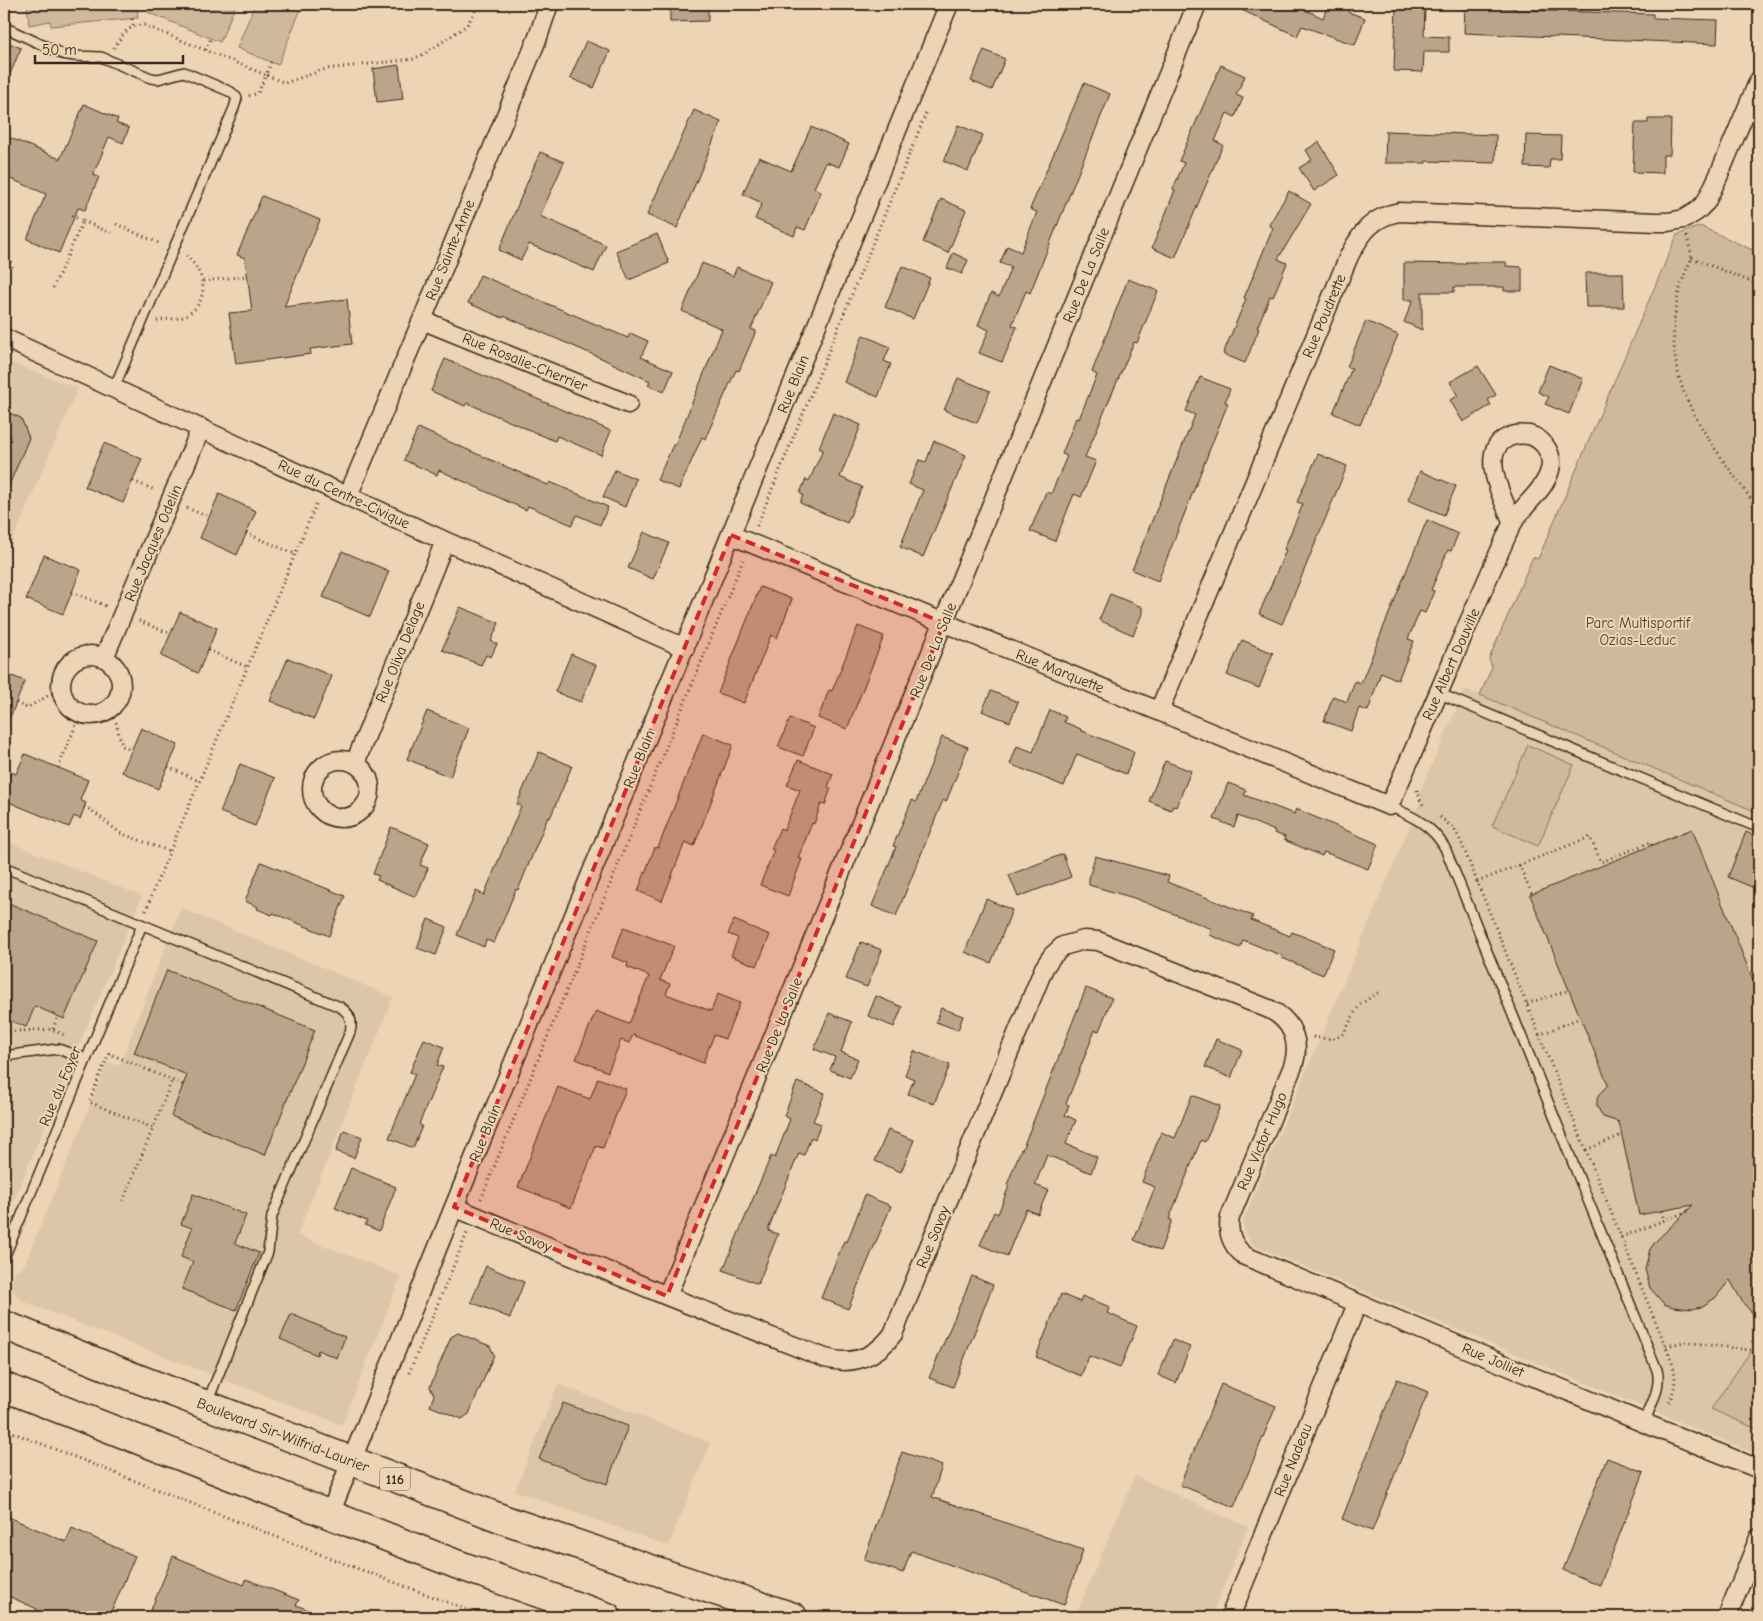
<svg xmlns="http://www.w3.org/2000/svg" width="1763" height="1621" viewBox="0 0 1763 1621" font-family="'Comic Neue',sans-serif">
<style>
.built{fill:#ddc6a7}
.green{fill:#d0b89c;stroke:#86715d}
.building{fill:#bba58a;stroke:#3b2a1e}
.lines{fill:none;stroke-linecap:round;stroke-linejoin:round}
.service-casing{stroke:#3b2a1e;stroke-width:12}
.minor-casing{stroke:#3b2a1e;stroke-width:21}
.primary-casing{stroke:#3b2a1e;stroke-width:31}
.path{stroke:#3b2a1e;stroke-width:3;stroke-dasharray:1 4;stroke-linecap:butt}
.service{stroke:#ecd4b4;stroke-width:9}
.minor{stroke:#ecd4b4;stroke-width:18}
.primary{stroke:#ecd4b4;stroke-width:28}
.marked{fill:#d62828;fill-opacity:0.2;stroke:#d62828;stroke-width:4;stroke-dasharray:10 6;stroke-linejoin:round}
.labels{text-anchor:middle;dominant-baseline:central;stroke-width:4;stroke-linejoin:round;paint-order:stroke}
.shield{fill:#ecd4b4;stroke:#705d4b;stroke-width:1}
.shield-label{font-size:14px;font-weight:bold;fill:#3b2a1e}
.street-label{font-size:15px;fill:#3b2a1e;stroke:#ecd4b4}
.park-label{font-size:15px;fill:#513f31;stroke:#ecd4b4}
</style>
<rect width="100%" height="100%" fill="#ecd4b4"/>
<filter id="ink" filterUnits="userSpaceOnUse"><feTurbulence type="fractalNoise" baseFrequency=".02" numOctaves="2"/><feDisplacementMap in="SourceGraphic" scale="10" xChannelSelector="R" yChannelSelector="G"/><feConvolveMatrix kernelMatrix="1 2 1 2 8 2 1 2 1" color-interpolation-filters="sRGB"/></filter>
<g filter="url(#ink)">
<!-- built -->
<path class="built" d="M4 362 12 366 14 362 16 365 78 388 4 560Z
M1465 689 1759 813V1455L1255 1246 1250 1242 1244 1231V1218L1409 828 1421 799 1419 794Z
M4 840 142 896 4 1223Z
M181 908 393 997 297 1235 401 1276 342 1425 24 1302 15 1294 12 1288V1282L15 1271 24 1266 108 1062 119 1066Z
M558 1384 711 1443 668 1546 515 1491Z
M1135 1476 1248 1527 1211 1617H1075Z"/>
<!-- green -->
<path class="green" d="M27 4H137L138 18 51 26 50 21 29 25Z
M150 4H236L220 42 147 12Z
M255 4H303L278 65 237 48Z
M1700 226 1759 253V813L1480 695 1492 667 1489 659 1533 557 1538 559 1677 235Z
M1528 745 1574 765 1538 846 1492 826Z
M1750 1352 1759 1353V1430L1711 1409Z"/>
<!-- building -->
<path class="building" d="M670 4H708V21L670 22Z
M1229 4H1292L1323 18 1328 4H1331L1349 10 1348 12 1365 18 1355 45 1302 26 1297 36Z
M1476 4H1500V7L1515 8V10L1653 14V18L1718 20 1717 44 1464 33 1465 6 1476 7Z
M1396 6H1425L1424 36 1449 37V52H1424L1423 72 1394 71Z
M4 41 21 48 4 88Z
M586 41 610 51 594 88 570 78Z
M984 50 1005 59 992 90 971 81Z
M399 65 403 99 377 102 373 69Z
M1221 65 1245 76 1236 95 1243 98 1235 117 1227 113 1215 141 1223 145 1175 258 1152 248 1175 190 1173 189 1184 163 1179 161Z
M1084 83 1110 94 1030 293 1026 291 1012 325 1017 327 1002 362 979 353 989 330 978 325 991 293 999 297 1011 267 1000 263 1007 246 1021 252 1037 212 1030 209Z
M84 104 118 119 116 123 129 128 123 143 109 137 93 175 99 177 85 210 78 208 59 253 27 239 46 194 4 176V135L60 159Z
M694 110 721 122 677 228 647 215Z
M1648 119H1671L1670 155H1663V173L1633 172 1635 123H1648Z
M958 125 983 135 968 171 944 161Z
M811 127 849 144 839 167 826 162 814 188 821 192 805 230 797 227 794 236 755 219 762 203 743 194 759 157 791 171Z
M1386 131 1496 135 1495 163 1426 161V163H1385Z
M1526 135 1561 136 1560 159H1550L1549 168 1525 167Z
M1319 142 1339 175 1314 191 1299 168 1312 160 1306 150Z
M540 152 564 162 540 216 606 245 594 272 529 244 521 260 499 250Z
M1289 191 1311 204 1278 259 1287 263 1273 297 1270 296 1257 328 1259 329 1245 363 1223 354 1246 299 1244 298 1273 228 1269 225Z
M262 196 320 220 284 307 347 299 352 344 310 349 311 354 236 364 229 313 252 311 245 258 237 255Z
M941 199 966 210 948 253 923 242Z
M657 234 669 263 629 280 616 251Z
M953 253 968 260 962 274 947 268Z
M1465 262H1506V266L1522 267V291H1504V287H1454V292H1422V330L1404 322 1413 300H1404V263L1465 264Z
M702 263 733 276 737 267 771 282 751 329 756 331 739 371 736 370 705 439 702 437 679 489 657 480 673 445H675L722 329 682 311Z
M902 266 930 278 913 319 885 307Z
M1585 273H1623L1624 307H1586Z
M480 275 628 338 630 333 648 341 641 357 673 371 664 392 648 385 650 381 601 358 504 316 503 318 468 303Z
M1128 279 1158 291 1137 343 1134 342 1085 457 1096 461 1081 497 1074 494 1055 541 1030 531 1046 492 1051 494 1067 456 1062 454 1076 418 1079 419 1097 375 1092 372Z
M1366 321 1398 335 1360 425 1333 413 1352 368 1347 367Z
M863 335 890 347 884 361 891 364 878 397 844 382Z
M445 359 611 431 601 455 557 436 555 441 467 403 465 406 431 391Z
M1549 365 1583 379 1569 414 1545 404 1549 397 1538 392Z
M1478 366 1496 395 1488 400 1491 405 1463 422 1450 400 1458 396 1450 382Z
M1200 377 1230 389 1225 402 1228 403 1158 581 1132 570 1195 415 1186 411Z
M958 378 990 391 977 423 944 410Z
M4 411 21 418 29 438 4 497Z
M833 413 861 425 840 477 862 487 847 523 800 503 803 495 800 493 806 479 809 481 823 450 819 448Z
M418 428 548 485 550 482 608 507 600 525 577 515 572 525 528 506 526 510 439 470 437 475 404 460Z
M934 441 966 455 923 557 900 547 923 490 909 484 919 460 926 462Z
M104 443 142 459 123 503 85 487Z
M1318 454 1347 466 1282 624 1259 614 1286 550 1284 549 1303 504 1297 502Z
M615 470 636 479 625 507 603 497Z
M1420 471 1456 486 1444 515 1408 500Z
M219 494 256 511 237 555 200 538Z
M1427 520 1458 534 1451 551 1448 550 1431 590 1434 591 1425 613 1420 611 1408 639 1414 641 1398 680 1381 672 1368 711 1359 708 1351 731 1324 721 1333 696 1347 702 1355 681 1361 683Z
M644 532 669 543 653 579 628 568Z
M342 551 389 571 370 617 323 597Z
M44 555 81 570 63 614 26 599Z
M760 587 792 599 777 638 771 635 744 703 718 693Z
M1110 594 1142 607V614L1133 635 1099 620Z
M460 607 499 623 491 641 497 644 491 657 486 655 481 665 442 650Z
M180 612 217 628 198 673 161 656Z
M858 626 884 636 847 729 818 718 829 690 832 691Z
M1242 640 1273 653 1259 688 1227 675Z
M571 654 596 665 581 702 555 692Z
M288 658 332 676 314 719 270 701Z
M4 673 25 681 4 732Z
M991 691 1018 702 1010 722 982 711Z
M1050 710 1066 717 1064 722 1081 729 1080 730 1134 752 1126 774 1077 754 1064 786 1010 764 1017 746 1033 752Z
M427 711 469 728 450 777 407 759Z
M790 718 814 728 803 756 778 747Z
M141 728 178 745 158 789 122 772Z
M703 733 733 745 694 846 685 842 662 901 638 891 655 847 658 848Z
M942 737 968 747 946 802 943 800 896 916 872 906 896 847 893 846 912 800 916 802Z
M539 752 572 766 550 818 548 817 518 890 516 889 494 943 486 940 484 947 457 935 476 891 484 895 521 806 517 804Z
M25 754 88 780 80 800 86 803 80 819 74 816 69 827 6 801 10 790 4 788 11 772 16 774Z
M798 760 833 774 828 787 831 788 825 805 821 804 814 824 812 823 798 858 802 859 788 896 760 885 774 850 771 849 780 828 784 830 800 790 787 785Z
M1165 761 1191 771 1176 807 1173 806 1171 810 1149 801Z
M240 764 275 778 255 826 220 812Z
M1228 783 1246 790 1244 795 1294 814 1296 809 1378 844 1368 869 1324 852 1322 856 1284 840 1285 837 1274 833 1275 831 1238 816 1234 827 1214 819Z
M391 827 429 843 420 865 428 868 416 897 377 880 379 876 373 874Z
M1692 829 1759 995V1320L1743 1303 1730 1280 1715 1298 1701 1307 1692 1309 1673 1307 1664 1304 1650 1288 1645 1269 1650 1249 1656 1241 1693 1205 1639 1215 1619 1122 1603 1117 1597 1106V1099L1599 1094 1608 1085 1530 895Z
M1746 832 1759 838V890L1728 877Z
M1063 854 1071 877 1018 897 1009 875Z
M1095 856 1169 876 1167 882 1253 916 1251 920 1290 936 1292 932 1334 949 1323 975 1282 958 1283 956 1243 940 1240 948 1210 935 1212 929 1134 898 1089 885V879Z
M261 862 345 896 329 936 273 913 272 915 257 909 258 907 245 901Z
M986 899 1012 910 991 963 965 952Z
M4 901 98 941 64 1019 35 1006 26 1027 4 1018Z
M428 919 447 927 436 955 417 948Z
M734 920 770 935 757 966 731 956 738 938 728 934Z
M624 927 674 946 660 980 670 984 666 994 711 1011 718 994 740 1003 725 1039 714 1035 703 1063 633 1035 629 1043 621 1040 608 1072 576 1059 596 1011 629 1024 649 976 627 967 628 963 612 957Z
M861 942 882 950 867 987 846 979Z
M167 970 315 1030 265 1155 171 1116 187 1075 134 1053Z
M1086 988 1112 998 1099 1031 1095 1030 1066 1104 1069 1105 1065 1115 1076 1120 1066 1144 1097 1157 1091 1173 1047 1155 1035 1185 1048 1190 1038 1214 1026 1209 1007 1256 980 1245 994 1212 998 1214 1009 1186 1007 1185 1021 1149 1022 1150Z
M876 996 902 1007 894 1027 868 1016Z
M941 1008 963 1016 958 1030 936 1022Z
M829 1013 852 1022 841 1052 858 1059 850 1078 830 1070 835 1057 814 1049Z
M424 1039 444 1047 437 1065 443 1067 419 1124 422 1126 413 1148 389 1138 415 1074 410 1072Z
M1216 1039 1242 1050 1231 1078 1205 1067Z
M914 1051 950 1065 934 1104 908 1094 914 1079 905 1075Z
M598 1078 626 1089 603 1148 596 1146 571 1208 518 1187 558 1087 590 1099Z
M797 1082 825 1093 813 1121 821 1124 815 1139 811 1137 804 1155 799 1153 785 1187 769 1227V1231L778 1234 758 1284 723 1270 771 1156 775 1158 790 1119 784 1116Z
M1192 1095 1220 1106 1205 1142 1201 1140 1169 1219 1172 1220 1160 1251 1134 1240 1155 1187 1142 1182 1161 1132 1175 1138Z
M344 1130 362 1137 354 1158 336 1151Z
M888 1130 914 1140 901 1172 875 1161Z
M351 1168 396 1187 379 1231 365 1225 367 1221 335 1208Z
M193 1194 246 1215 235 1243 259 1253 236 1310 182 1289 193 1262 181 1257 192 1228 181 1224Z
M865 1195 891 1206 848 1309 821 1298 844 1241 847 1242Z
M486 1266 524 1282 510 1318 471 1302Z
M972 1276 993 1285 953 1387 929 1378Z
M1061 1294 1080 1302 1082 1296 1110 1307 1107 1313 1137 1326 1120 1368 1089 1356 1081 1376 1036 1357Z
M291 1314 345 1337 337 1358 318 1350 317 1355 280 1339Z
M458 1333 490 1346 494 1355 469 1414 462 1419 430 1406 434 1395 430 1387 451 1337Z
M1173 1340 1190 1347 1176 1383 1158 1375Z
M1397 1379 1428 1392 1372 1531 1342 1519Z
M1221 1384 1276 1406 1234 1507 1180 1485Z
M563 1403 628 1426 607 1484 539 1459Z
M902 1452 942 1466 932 1497 1083 1550 1064 1605 911 1551 903 1573 864 1560Z
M1607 1458 1644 1472 1600 1585 1563 1570Z
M4 1515 66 1542 72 1528 135 1556 109 1617H34L37 1609 4 1594Z
M173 1556 244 1585 246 1579 299 1600 296 1605 324 1616 323 1617H148Z"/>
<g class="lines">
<defs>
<path id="service" d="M4 27 62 54 74 56 101 57 151 78 158 79 184 72 231 92 237 98 234 108 114 388
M1438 693 1752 825
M1389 806C1412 816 1432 825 1445 848L1657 1370C1662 1387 1650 1407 1644 1423
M4 867 340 1007C350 1013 353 1021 350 1032L272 1216 268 1252 207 1403
M4 1056 58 1049 86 1059
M4 1258 142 925"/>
<path id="minor" d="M422 320 628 404
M4 338 445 541 685 648
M348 496 422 320 538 37 549 4
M731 535 1389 806C1431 713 1469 619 1511 526 1521 506 1544 492 1550 470 1554 455 1544 439 1529 435 1522 434 1514 434 1507 438 1477 452 1504 501 1513 523
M61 685a30 30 0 1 1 60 0a30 30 0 1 1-60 0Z
M104 658 201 428
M1159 711 1349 256C1361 233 1372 217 1399 212L1657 222H1668L1684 219 1697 211 1706 202 1718 177 1759 80
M312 789a29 29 0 1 1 58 0a29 29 0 1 1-58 0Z
M355 763 445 541
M454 1207 667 1296 825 1358C852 1366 876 1357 893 1334L1044 968 1052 956 1063 946 1084 940 1098 941 1269 1009C1292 1020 1301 1042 1293 1066L1230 1217C1227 1233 1232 1246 1245 1256L1644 1423 1759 1469
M667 1296 1197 4
M330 1514 454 1207 949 4
M1230 1617 1357 1304
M1727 1617 1759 1538"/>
<path id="primary" d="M4 1325 131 1376 508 1521 793 1617
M4 1387 456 1564 607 1617"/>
</defs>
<!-- service casing -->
<use href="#service" class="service-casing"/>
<!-- minor casing -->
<use href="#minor" class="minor-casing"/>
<!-- primary casing -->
<use href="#primary" class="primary-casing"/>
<!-- path -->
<path class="path" d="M132 19 133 26
M114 48C121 36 129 24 144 25L266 75 258 93 248 96
M206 50 211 38
M271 62 266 75 285 83 326 69 413 59 426 53 467 25 479 4
M83 221 111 233
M116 224 161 244
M1687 236 1692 258C1669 302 1667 360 1690 406 1708 443 1736 477 1759 511
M4 255 9 257 13 270
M1692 258 1759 285
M203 281 247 276
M53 288 83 221 68 214
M157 321C166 318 177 320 185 316 211 302 206 272 186 256
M133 481 155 490
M187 508 209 517
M757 526 927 111
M246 533 295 554
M72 592 106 606
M139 621 171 634
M208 650 247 667
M16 703 27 708 49 695 62 690
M109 709 116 723 122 746 131 750
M168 767 199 781
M58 768 81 713
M1417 790 1421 802 1425 807
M84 807 91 810 120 833 169 851
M1440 817 1454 829 1459 837 1671 1360C1677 1376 1676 1387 1669 1402
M1519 865 1532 894
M1477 882 1590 837 1601 862 1651 842 1652 845
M146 911 151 896 317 502
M1527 1004C1541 998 1554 996 1569 990
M53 1029 58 1016
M4 1032 52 1029 64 1035
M1539 1035 1580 1018
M1313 1037C1347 1042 1342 1034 1357 1009 1361 1002 1372 997 1379 992
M108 1053 183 1085
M109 1053 89 1102 153 1128 172 1080
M1586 1150 1622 1135
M481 1199 743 560
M123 1201 153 1128
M1662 1211 1664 1221
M1621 1237 1688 1211
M1666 1346 1684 1342 1759 1351
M4 1357 5 1353
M409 1373 468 1231
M4 1429 327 1557 487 1617"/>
<!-- service -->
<use href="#service" class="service"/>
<!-- minor -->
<use href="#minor" class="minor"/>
<!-- primary -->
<use href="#primary" class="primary"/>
</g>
</g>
<!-- marked area -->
<path class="marked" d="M731 535 944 623 667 1296 454 1207Z"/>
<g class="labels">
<!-- shield labels -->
<rect class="shield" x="380" y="1467.5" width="30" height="23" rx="4"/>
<g class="shield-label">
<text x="395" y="1479">116</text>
</g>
<!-- street labels -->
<g class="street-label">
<text transform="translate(450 250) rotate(-68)">Rue Sainte-Anne</text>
<text transform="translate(1086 275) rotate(-68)">Rue De La Salle</text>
<text transform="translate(1324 316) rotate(-67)">Rue Poudrette</text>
<text transform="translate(525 362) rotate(22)">Rue Rosalie-Cherrier</text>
<text transform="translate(793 384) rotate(-68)">Rue Blain</text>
<text transform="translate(344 494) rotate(25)">Rue du Centre-Civique</text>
<text transform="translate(153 543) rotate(-67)">Rue Jacques Odelin</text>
<text transform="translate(933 650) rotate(-68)">Rue De La Salle</text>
<text transform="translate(400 652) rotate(-68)">Rue Oliva Delage</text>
<text transform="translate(1451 664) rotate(-66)">Rue Albert Douville</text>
<text transform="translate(1060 671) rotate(22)">Rue Marquette</text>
<text transform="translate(639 759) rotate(-68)">Rue Blain</text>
<text transform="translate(779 1025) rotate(-68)">Rue De La Salle</text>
<text transform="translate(60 1086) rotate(-67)">Rue du Foyer</text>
<text transform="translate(485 1133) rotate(-68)">Rue Blain</text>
<text transform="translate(1262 1141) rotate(-67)">Rue Victor Hugo</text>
<text transform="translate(521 1235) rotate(23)">Rue Savoy</text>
<text transform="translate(933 1237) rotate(-68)">Rue Savoy</text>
<text transform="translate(1493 1360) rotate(23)">Rue Jolliet</text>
<text transform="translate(283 1435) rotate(21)">Boulevard Sir-Wilfrid-Laurier</text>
<text transform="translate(1293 1460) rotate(-68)">Rue Nadeau</text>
</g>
<!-- park labels -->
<g class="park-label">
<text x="1638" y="623">Parc Multisportif<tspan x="1638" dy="17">Ozias-Leduc</tspan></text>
</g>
</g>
<!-- margin -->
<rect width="1763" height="1621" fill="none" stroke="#ecd4b4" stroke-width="20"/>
<rect x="10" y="10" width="1743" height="1601" fill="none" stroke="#3b2a1e" stroke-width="2" filter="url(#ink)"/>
<!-- scale -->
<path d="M35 55v8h148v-8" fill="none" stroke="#3b2a1e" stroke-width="2.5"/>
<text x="42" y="55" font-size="15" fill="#3b2a1e" stroke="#ecd4b4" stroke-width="4" paint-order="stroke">50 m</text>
</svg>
